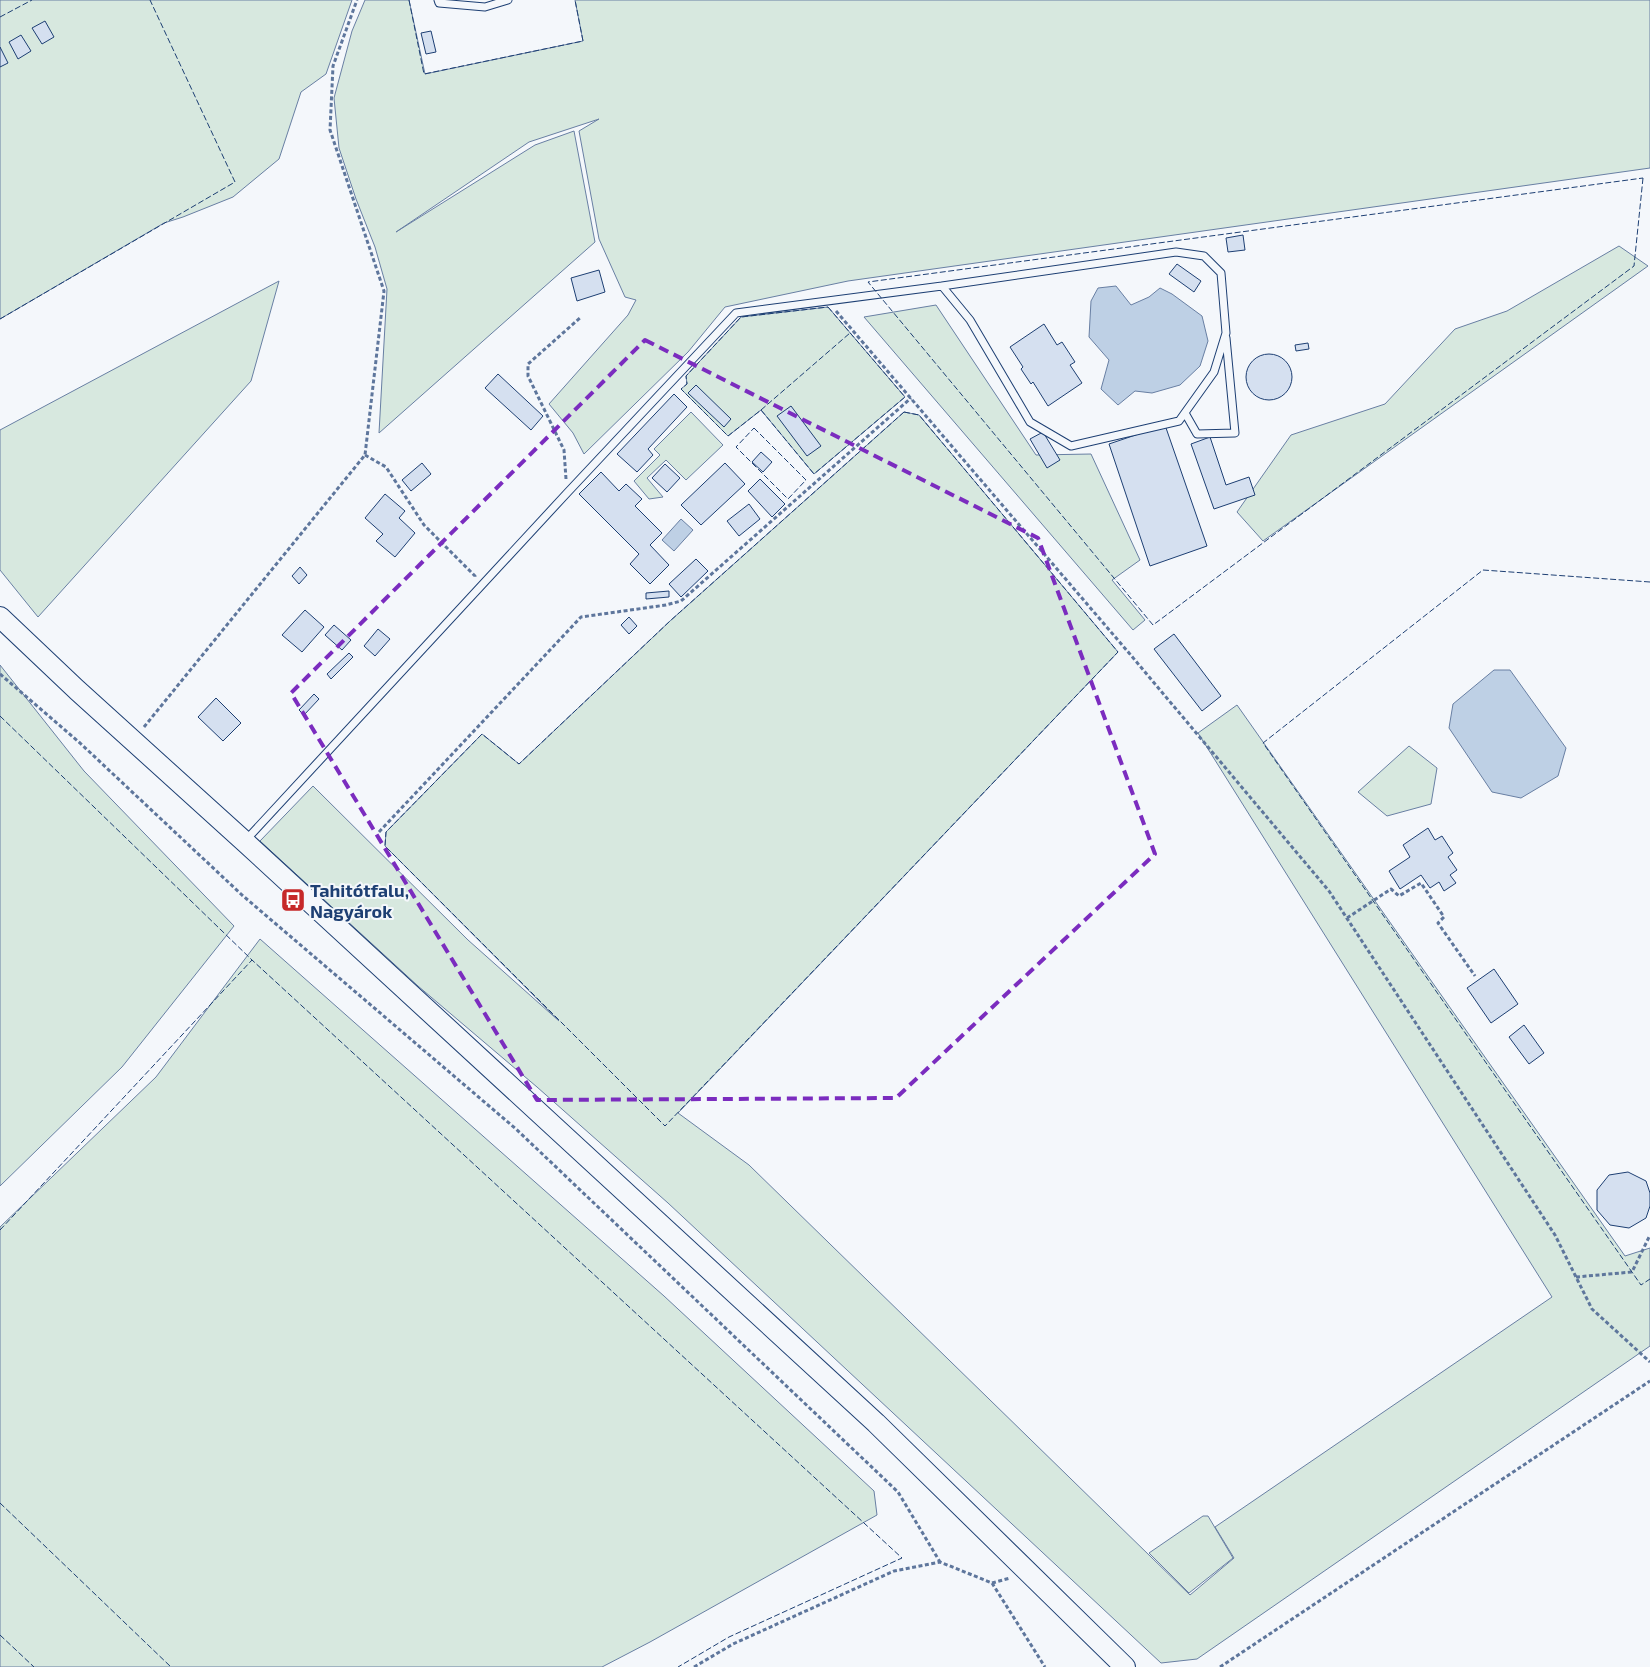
<svg xmlns="http://www.w3.org/2000/svg" width="1650" height="1667" viewBox="0 0 1650 1667" font-family="'Exo 2',sans-serif">
<style>
.green{fill:#d7e8df;stroke:#687fa3}
.water{fill:#bed0e5;stroke:#687fa3}
.building{fill:#d5e0f0;stroke:#1d3f73}
.lines{fill:none;stroke-linecap:round;stroke-linejoin:round}
.service-casing{stroke:#1d3f73;stroke-width:9}
.secondary-casing{stroke:#1d3f73;stroke-width:22}
.path{stroke:#5e769c;stroke-width:3;stroke-dasharray:4 2.5;stroke-linecap:butt}
.service{stroke:#f4f7fb;stroke-width:7}
.secondary{stroke:#f4f7fb;stroke-width:20}
.fence{stroke:#1d3f73;stroke-width:1;stroke-dasharray:6 2.5;stroke-linecap:butt}
.marked{fill:none;stroke:#7b2cbf;stroke-width:4;stroke-dasharray:10 6;stroke-linejoin:round}
.labels{text-anchor:middle;dominant-baseline:central;stroke-width:4;stroke-linejoin:round;paint-order:stroke}
.poi-label{font-size:18px;font-weight:bold;fill:#1d3f73;stroke:#f4f7fb;text-anchor:start}
</style>
<rect width="100%" height="100%" fill="#f4f7fb"/>
<!-- green -->
<path class="green" d="M0 0H352L326 74 301 92 279 159 233 197 183 217 164 223 0 319Z
M365 0H409L425 74 583 41 575 0H1650V168L848 281 725 307 688 352 584 454 573 433 549 404 628 315 636 300 625 297 599 239 579 131 599 119 529 142 396 232 535 145 574 131 595 242 379 433 387 289 375 247 356 199 339 148 334 98 352 31Z
M1619 246 1648 266 1263 541 1237 512 1291 435 1385 404 1455 329 1507 311Z
M279 281 251 381 38 617 0 570V430Z
M936 305 1036 455 1091 454 1140 560 1112 580 1145 620 1133 630 864 317Z
M828 307 905 397 814 474 761 410 728 436 681 389 687 384 686 376 741 317Z
M691 412 723 445 686 480 666 460 647 478 663 497 649 499 634 481 660 455 654 449Z
M904 412 919 415 1118 652 678 1113 749 1165 1190 1595 1234 1558 1215 1527 1552 1297 1198 733 1237 705 1625 1256 1650 1248V1346L1197 1659 1161 1663 668 1203 537 1087 418 986 260 841 313 786 468 940 559 1021 385 846 386 832 482 734 519 764 670 621Z
M0 665 84 771 234 926 122 1067 0 1186Z
M1409 746 1437 768 1431 804 1387 816 1358 792Z
M260 939 664 1296 874 1491 877 1515 650 1642 602 1667H0V1227L156 1077Z
M1203 1516H1208L1233 1558 1189 1593 1149 1553Z"/>
<!-- water -->
<path class="water" d="M1116 286 1131 305 1149 297 1160 288 1172 294 1202 316 1208 341 1200 366 1180 385 1152 393 1135 391 1118 405 1101 389 1109 360 1089 337 1091 301 1098 288Z
M681 519 693 530 674 551 662 540Z
M1494 670H1510L1566 748 1558 776 1521 798 1492 792 1449 728 1453 704Z"/>
<!-- building -->
<path class="building" d="M45 21 54 37 42 44 32 28Z
M431 31 436 52 426 54 421 33Z
M21 35 31 51 18 59 9 42Z
M0 47 8 63 0 67Z
M1243 235 1245 250 1228 252 1226 238Z
M1177 264 1201 281 1194 292 1169 274Z
M599 270 605 292 577 301 571 278Z
M1044 324 1057 345 1062 342 1075 362 1070 365 1082 383 1048 406 1033 382 1031 384 1021 369 1023 367 1010 347Z
M1308 343 1309 349 1296 351 1295 345Z
M1246 377a23 23 0 1 1 46 0a23 23 0 1 1-46 0Z
M498 374 543 416 531 430 485 388Z
M696 385 731 419 724 427 688 393Z
M674 394 687 407 648 449 653 455 637 472 617 454Z
M791 406 821 446 807 456 777 416Z
M1165 425 1207 546 1150 566 1109 444Z
M1043 432 1060 460 1047 468 1030 439Z
M1210 437 1226 485 1249 477 1255 495 1214 509 1191 444Z
M761 452 772 462 763 472 752 462Z
M422 463 431 474 411 491 402 480Z
M725 463 745 484 701 525 681 505Z
M665 464 680 478 667 492 652 478Z
M601 472 619 491 626 484 642 499 635 506 662 533 650 545 669 565 650 584 630 564 639 554 579 494Z
M760 479 785 504 772 517 748 491Z
M385 494 405 511 399 518 415 533 395 557 376 541 383 534 365 518Z
M749 504 760 519 739 536 727 521Z
M696 559 708 571 681 597 669 584Z
M300 567 307 575 299 584 292 576Z
M669 591V597L646 599V593Z
M305 610 324 627 302 652 282 635Z
M629 617 637 626 629 634 621 625Z
M334 625 351 640 342 650 325 635Z
M378 629 390 639 375 656 364 646Z
M1174 634 1221 696 1202 711 1154 649Z
M349 653 353 657 331 679 327 674Z
M314 694 319 699 304 715 299 710Z
M216 698 241 723 223 741 198 717Z
M1428 828 1435 840 1442 836 1453 853 1448 857 1457 870 1450 875 1456 883 1444 891 1439 882 1430 888 1421 875 1400 889 1389 871 1410 857 1403 845Z
M1494 969 1518 1004 1491 1023 1467 988Z
M1524 1025 1544 1053 1529 1064 1509 1037Z
M1628 1172 1646 1181 1650 1193V1206L1646 1218 1629 1228 1610 1225 1597 1210V1190L1609 1175Z"/>
<g class="lines">
<defs>
<path id="service" d="M438 0 439 3 485 7 508 0
M1185 413 1197 434 1235 433 1226 338
M245 841 567 493 736 313 942 286 970 320 1030 422 1071 446 1179 421 1214 372 1226 333 1221 273 1204 256 1176 252 942 286"/>
<path id="secondary" d="M0 617 77 690 245 842 876 1423 1125 1667"/>
</defs>
<!-- service casing -->
<use href="#service" class="service-casing"/>
<!-- secondary casing -->
<use href="#secondary" class="secondary-casing"/>
<!-- path -->
<path class="path" d="M836 311 1129 653 1329 891 1555 1235 1592 1309 1650 1362
M365 455 386 467 424 525 475 576V578
M566 479 564 450 528 376V364L581 317
M0 674 80 743 242 895 516 1129 898 1492 940 1562
M144 727 365 455 384 291 330 130 333 66 357 0
M379 832 581 617 666 605 681 601 911 398
M1347 918 1391 889 1399 896 1421 883 1444 917 1438 923 1475 976
M1576 1277 1632 1272 1650 1235
M992 1583 1045 1667
M694 1667 733 1644 894 1571 940 1562 992 1583 1010 1578
M1220 1667 1650 1381"/>
<!-- service -->
<use href="#service" class="service"/>
<!-- secondary -->
<use href="#secondary" class="secondary"/>
<!-- fence -->
<path class="fence" d="M409 0 424 74 583 41 575 0
M0 17 32 0
M1643 178 1634 266 1153 625 868 282Z
M828 307 905 397 814 474 761 410 728 436 681 389 687 384 686 376 741 317Z
M0 319 235 182 150 0
M761 410 850 333
M904 412 919 415 1118 652 665 1126 385 846 386 832 482 734 519 764 670 621Z
M754 428 806 480 788 499 736 447Z
M1650 582 1483 570 1263 743 1641 1285 1650 1279
M0 716 252 960 902 1558 729 1637 678 1667
M0 1230 252 960
M0 1503 171 1667
M0 1635 34 1667"/>
</g>
<!-- marked area -->
<path class="marked" d="M645 340 1038 538 1155 854 896 1098 537 1100 291 693Z"/>
<!-- icons -->
<defs>
<symbol id="bus-square" viewBox="-11 -11 22 22"><rect x="-9" y="-9" width="18" height="18" rx="4" fill="#c62828" stroke="#f4f7fb"/><path d="M-5-6H5V4H4V6H2V4H-2V6H-4V4H-5ZM-3.5-4V0h7V-4ZM-3.5 1.2v1.5H-2V1.2ZM2 1.2v1.5H3.5V1.2Z" fill="#fff"/></symbol>
</defs>
<g fill-rule="evenodd">
<use href="#bus-square" x="279" y="886" width="28" height="28"/>
</g>
<g class="labels">
<!-- poi labels -->
<g class="poi-label">
<text x="310" y="890">Tahitótfalu,<tspan x="310" dy="21">Nagyárok</tspan></text>
</g>
</g>
</svg>
